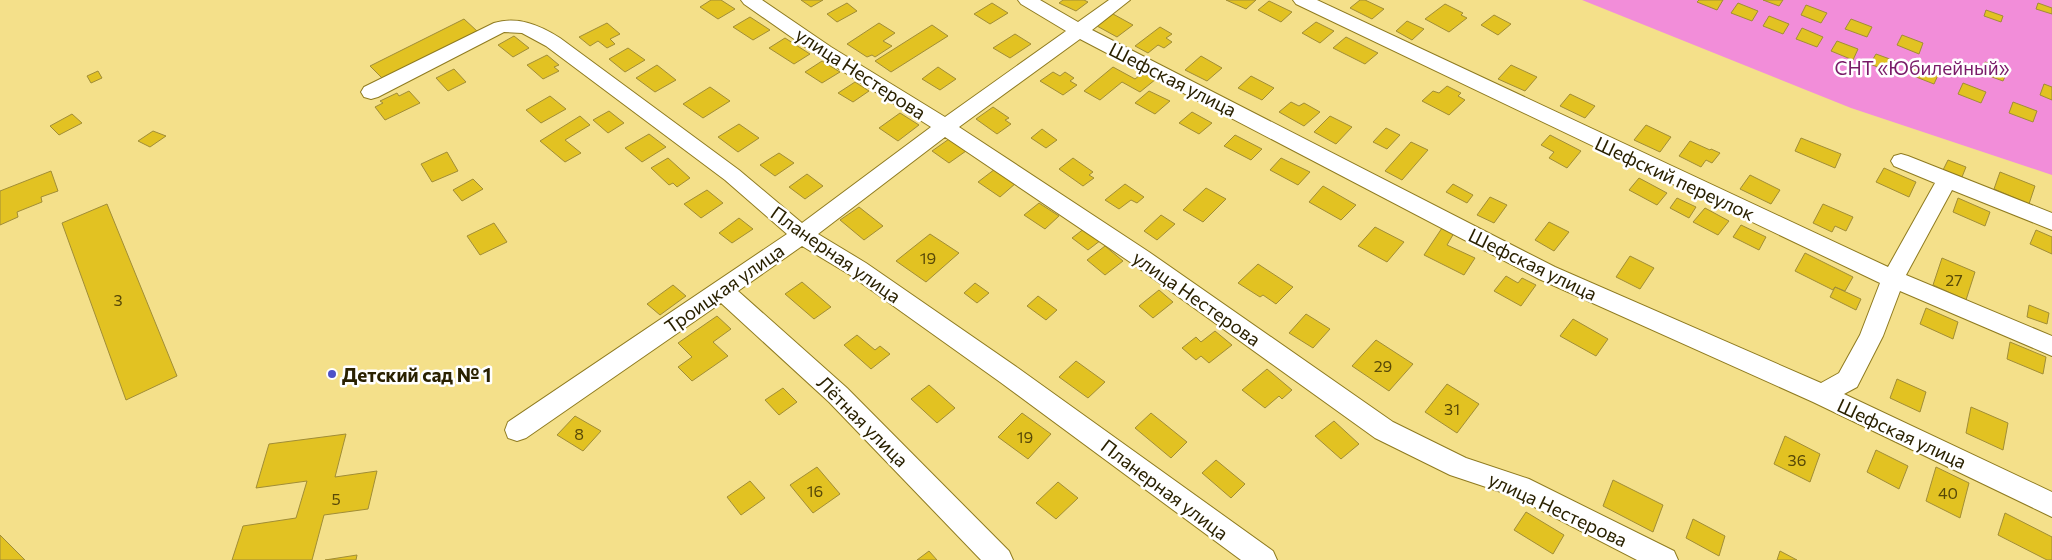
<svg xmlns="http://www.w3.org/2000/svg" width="2052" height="560" viewBox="0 0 2052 560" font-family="Commissioner,sans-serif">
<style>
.green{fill:#f28dd9}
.building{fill:#e2c222;stroke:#a18d36}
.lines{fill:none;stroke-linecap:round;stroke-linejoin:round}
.minor-casing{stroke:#8f7b20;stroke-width:2}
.minor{fill:#fff;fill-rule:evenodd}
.poi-dot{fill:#4e51c7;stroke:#fff;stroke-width:2}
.labels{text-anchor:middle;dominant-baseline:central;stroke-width:5;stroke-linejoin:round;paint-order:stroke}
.number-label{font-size:16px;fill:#584908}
.park-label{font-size:19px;fill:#791b68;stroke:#fff}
.street-label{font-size:19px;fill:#2a2100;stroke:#fff}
.poi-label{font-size:19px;font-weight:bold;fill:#2a2100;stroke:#fff;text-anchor:start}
</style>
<rect width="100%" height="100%" fill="#f4e08a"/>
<!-- green -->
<path class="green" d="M1582 0H2052V175L1851 108Z"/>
<!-- building -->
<path class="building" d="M711 0H721L735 9 718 19 700 7Z
M801 0H823L811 7Z
M1063 0H1084L1088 2 1076 11 1059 3Z
M1226 0H1256L1246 9Z
M1360 0H1365L1384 9 1372 19 1350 8Z
M1699 0H1723L1717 10 1697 2Z
M1763 0H1783L1779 6Z
M1269 1 1292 12 1281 22 1258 10Z
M847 3 857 11 837 22 827 14Z
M992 3 1008 13 990 24 974 14Z
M1738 3 1758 11 1752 21 1731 13Z
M2038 3 2052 8V14L2036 9Z
M1445 4 1463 13 1461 15 1467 18 1449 32 1425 19Z
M1806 5 1827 13 1821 23 1801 15Z
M1986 10 2003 16 2001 22 1984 16Z
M1113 14 1133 25 1117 37 1097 26Z
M1494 15 1511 24 1498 35 1481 25Z
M1769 16 1789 24 1783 34 1763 26Z
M750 17 770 30 753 40 733 27Z
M464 19 477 31 383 79 370 66Z
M1851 19 1872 27 1867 37 1845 29Z
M1407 21 1424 29 1412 40 1396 31Z
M1316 22 1334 31 1320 43 1302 33Z
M607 23 620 34 610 39 615 44 607 48 598 41 590 46 579 37Z
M879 23 895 33 883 41 892 46 875 57 872 55 867 57 847 44Z
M932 25 948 36 891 72 875 61Z
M1160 27 1172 34 1166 38 1172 42 1164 48 1158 45 1148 53 1135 46Z
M1802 28 1823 37 1817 47 1796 39Z
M1015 34 1031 44 1010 58 993 48Z
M1902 35 1923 43 1919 54 1897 45Z
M514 36 529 48 513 57 498 45Z
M1346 37 1378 53 1365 64 1333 48Z
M785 38 810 54 794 64 769 48Z
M1837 41 1858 49 1853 60 1831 51Z
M628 48 645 60 625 72 609 59Z
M1876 54 1898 62 1892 73 1870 64Z
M547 55 559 65 554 67 559 71 543 79 527 65Z
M1201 56 1222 68 1207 81 1185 70Z
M822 61 840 72 822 83 805 72Z
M1985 62 2008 70 2003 81 1981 73Z
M657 65 676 80 655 92 636 78Z
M1511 65 1537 77 1525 91 1498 79Z
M1916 65 1939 73 1934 84 1911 75Z
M938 67 956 79 940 90 922 79Z
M1113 67 1135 79 1144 72 1156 79 1140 92 1122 82 1100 100 1084 91Z
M454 69 466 82 448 91 436 78Z
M98 71 102 78 91 83 87 76Z
M1053 72 1060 76 1065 72 1074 78 1070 81 1077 85 1063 95 1040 81Z
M1251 76 1274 88 1262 100 1238 88Z
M855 82 869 91 853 102 838 93Z
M1963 83 1986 92 1981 103 1958 94Z
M2044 84 2052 87V100L2040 95Z
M1447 86 1461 93 1458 96 1465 100 1449 115 1422 101 1433 91 1439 93Z
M710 87 730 101 703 118 683 104Z
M409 91 420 103 385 120 375 107 383 103 380 101 397 93 399 96Z
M1149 91 1170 101 1155 114 1135 103Z
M1570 94 1595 106 1585 118 1560 106Z
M550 96 566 109 541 123 526 110Z
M1291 102 1299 106 1304 103 1320 112 1304 126 1279 112Z
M2013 102 2037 111 2033 122 2009 113Z
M993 107 1009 118 1005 120 1011 124 997 134 976 119Z
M609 111 624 123 608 133 593 120Z
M1192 112 1212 123 1199 134 1179 123Z
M900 113 919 125 898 141 879 128Z
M72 114 82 123 59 135 50 126Z
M580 116 590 125 565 140 581 153 565 162 540 141Z
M1330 116 1352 127 1336 144 1314 132Z
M739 124 759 138 738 152 718 137Z
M1646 125 1671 137 1660 152 1634 140Z
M1386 128 1400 135 1387 149 1373 142Z
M1042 129 1057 140 1046 148 1031 138Z
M153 131 166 136 150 147 138 141Z
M649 134 666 147 642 162 625 148Z
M1235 135 1262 149 1251 160 1224 146Z
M1550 135 1581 151 1567 168 1549 158 1554 152 1541 145Z
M1801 138 1841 154 1835 168 1795 151Z
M949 139 966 151 949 163 932 151Z
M1690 141 1710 150 1711 149 1720 153 1712 163 1706 160 1701 167 1679 156Z
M1411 142 1428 150 1402 180 1385 171Z
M447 152 458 171 432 182 421 164Z
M779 153 794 163 775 176 760 165Z
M668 158 690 178 677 187 673 183 669 185 651 168Z
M1073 158 1093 172 1089 175 1094 178 1083 186 1059 169Z
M1281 158 1310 172 1298 185 1270 170Z
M1948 160 1966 167 1962 177 1943 170Z
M1884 168 1916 182 1909 197 1876 182Z
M995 169 1016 183 1000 197 978 182Z
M51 171 58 191 41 197 42 202 17 212 18 217 0 225V191Z
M2000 172 2035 186 2029 204 1994 189Z
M807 174 823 186 805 199 789 187Z
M1750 175 1780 190 1771 204 1740 189Z
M1639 178 1667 193 1657 205 1629 190Z
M473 179 483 189 462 201 453 190Z
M1125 184 1144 197 1137 203 1131 200 1119 209 1105 200Z
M1453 184 1473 195 1467 203 1446 192Z
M1323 186 1356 205 1341 220 1309 202Z
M1206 188 1226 199 1203 222 1183 210Z
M707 190 723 203 701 218 684 204Z
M1490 197 1507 205 1494 223 1477 215Z
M1677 198 1696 207 1689 218 1670 208Z
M1958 198 1990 212 1985 226 1953 212Z
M1039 203 1059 216 1045 229 1024 215Z
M107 204 177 376 126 400 62 223Z
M1823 204 1853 217 1846 231 1835 226 1832 232 1813 223Z
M859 207 883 226 864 240 840 220Z
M1705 208 1729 221 1718 235 1693 222Z
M1161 215 1175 224 1157 240 1144 231Z
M739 218 753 229 732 243 719 233Z
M1549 222 1569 232 1554 251 1535 240Z
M494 223 507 242 480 255 467 236Z
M1089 225 1105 237 1088 250 1072 238Z
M1741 225 1766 237 1759 250 1733 237Z
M1375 227 1404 242 1387 262 1358 246Z
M1442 228 1454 233 1447 245 1475 258 1464 275 1424 255Z
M2036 230 2052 237V254L2030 244Z
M930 234 959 253 926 282 896 261Z
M1105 246 1123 261 1105 275 1087 260Z
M1805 253 1853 277 1845 291 1835 287 1833 290 1795 271Z
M1630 256 1654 268 1640 289 1616 277Z
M1942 258 1975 272 1966 300 1933 285Z
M1258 264 1293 287 1276 304 1263 295 1260 297 1238 283Z
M1506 276 1518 283 1522 278 1536 285 1521 306 1494 291Z
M802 282 831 307 814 319 785 294Z
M975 283 989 293 977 303 964 293Z
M673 285 686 296 660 315 647 304Z
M1835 287 1861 299 1856 310 1830 297Z
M1159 290 1173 302 1153 318 1139 306Z
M1038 296 1057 310 1046 320 1027 306Z
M2029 305 2049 313 2047 324 2027 317Z
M1926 308 1958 322 1953 339 1920 324Z
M1306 314 1330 329 1313 348 1289 333Z
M717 316 731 329 713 342 728 356 692 381 678 367 692 357 678 343Z
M1573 319 1608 339 1596 356 1560 336Z
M1215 331 1232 345 1209 363 1201 356 1196 360 1182 348 1196 337 1201 342Z
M857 335 875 350 880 346 890 354 871 369 844 345Z
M1376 340 1413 364 1389 391 1352 366Z
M2010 342 2046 357 2043 374 2007 359Z
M1076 361 1105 382 1088 398 1059 377Z
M1267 369 1292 390 1282 399 1279 396 1265 408 1242 390Z
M1897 379 1926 392 1920 412 1890 398Z
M1447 384 1479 404 1457 433 1425 412Z
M929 385 955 408 937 423 911 399Z
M783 388 797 402 779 415 765 400Z
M1971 407 2008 423 2003 450 1966 433Z
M1022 413 1051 434 1028 459 998 437Z
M1151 413 1187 442 1171 458 1135 428Z
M575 416 601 431 583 451 557 435Z
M1334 421 1359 444 1341 459 1315 436Z
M346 434 335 477 377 471 368 509 324 515 312 560H232L243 526 296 518 307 481 256 488 269 444Z
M1785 436 1820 454 1810 482 1774 464Z
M1876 450 1908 466 1899 489 1867 472Z
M1216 460 1245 484 1231 498 1202 473Z
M817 467 840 494 813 513 790 485Z
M1936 467 1969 483 1960 518 1926 501Z
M1613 480 1663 505 1653 532 1603 506Z
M750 481 765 498 741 515 727 497Z
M1058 482 1078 498 1056 519 1036 503Z
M1526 512 1564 535 1553 554 1514 530Z
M2005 513 2052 537V560H2047L1998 535Z
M1693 519 1725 536 1719 556 1686 538Z
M0 535 25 560H0Z
M929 551 937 560H917Z
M1780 551 1797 560H1777Z
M357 555 356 560H325Z"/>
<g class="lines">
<defs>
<path id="minor" d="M741 0H762L831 47 945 117 1066 31 1021 4 1018 0H1040L1078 22 1109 0H1130L1092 30 1555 267 1821 383 1839 373 1860 335 1880 283 1296 4 1293 0H1317L1888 267 1935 183 1894 166 1891 161 1894 156 1901 154 1908 156 2052 213V230L1952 190 1906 275 2052 336V356L1900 291 1883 336 1857 387 1844 394 2052 492V517L1813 402 1539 279 1080 39 959 127 1149 252 1393 422 1466 458 1529 479 1674 551 1678 560H1637L1513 496 1450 475 1375 438 1133 264 945 137 818 234 866 263 1018 368 1273 551 1277 560H1241L1000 382 850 275 802 246 738 291 847 388 1009 551 1013 560H981L829 402 721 303 526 438 517 441 508 438 505 430 508 422 787 234 725 180 546 46 522 33 504 32 378 97 371 99 364 97 361 92 364 87 494 23C518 16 539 25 560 38L739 170 802 223 931 127 817 55 744 4Z"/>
</defs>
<!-- minor casing -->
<use href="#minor" class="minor-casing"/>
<!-- minor -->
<use href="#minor" class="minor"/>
</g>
<!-- markers -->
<circle class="poi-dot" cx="332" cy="374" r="5"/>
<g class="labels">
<!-- number labels -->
<g class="number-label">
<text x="928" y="257">19</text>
<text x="1954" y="279">27</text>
<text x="118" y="299">3</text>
<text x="1383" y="365">29</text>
<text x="1452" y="408">31</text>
<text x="579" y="433">8</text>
<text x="1025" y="436">19</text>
<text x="1797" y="459">36</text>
<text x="815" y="490">16</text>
<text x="1948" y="492">40</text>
<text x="336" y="498">5</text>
</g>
<!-- park labels -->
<g class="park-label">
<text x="1922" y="67">СНТ «Юбилейный»</text>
</g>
<!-- street labels -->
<g class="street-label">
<text transform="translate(861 73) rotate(33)">улица Нестерова</text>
<text transform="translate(1173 79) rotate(27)">Шефская улица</text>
<text transform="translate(1675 178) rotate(25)">Шефский переулок</text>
<text transform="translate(836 254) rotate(35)">Планерная улица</text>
<text transform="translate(1533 264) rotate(26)">Шефская улица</text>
<text transform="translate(724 288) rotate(-35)">Троицкая улица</text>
<text transform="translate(1197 298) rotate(35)">улица Нестерова</text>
<text transform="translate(863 421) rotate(45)">Лётная улица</text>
<text transform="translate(1902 433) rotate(25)">Шефская улица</text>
<text transform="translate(1165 489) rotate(37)">Планерная улица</text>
<text transform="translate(1558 509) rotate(25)">улица Нестерова</text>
</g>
<!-- poi labels -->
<g class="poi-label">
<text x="342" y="374">Детский сад № 1</text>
</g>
</g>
</svg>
